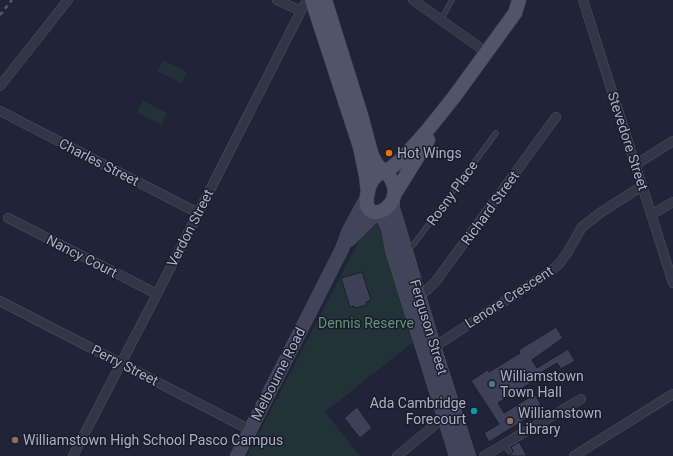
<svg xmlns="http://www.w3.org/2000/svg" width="673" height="456" viewBox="0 0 673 456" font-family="Roboto,sans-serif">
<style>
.green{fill:#233239}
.building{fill:#3c4157;stroke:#1b1e2e}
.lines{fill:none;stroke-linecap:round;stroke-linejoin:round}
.lane-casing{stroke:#4e5162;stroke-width:5.5}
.street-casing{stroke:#4e5162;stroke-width:10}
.secondary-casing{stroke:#4e5162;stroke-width:14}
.primary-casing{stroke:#3d4051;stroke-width:15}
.lane{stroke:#333647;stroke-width:4.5}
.street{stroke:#333647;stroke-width:9}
.secondary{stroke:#41445a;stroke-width:13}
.primary{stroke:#515567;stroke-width:14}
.rail{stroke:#55596e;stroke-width:2.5;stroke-dasharray:4 4;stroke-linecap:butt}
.food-dot{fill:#e8710a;stroke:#191c2b;stroke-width:1.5}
.service-dot{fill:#5c6f8a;stroke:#191c2b;stroke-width:1.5}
.culture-dot{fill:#0f9aa8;stroke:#191c2b;stroke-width:1.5}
.education-dot{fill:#8d6e63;stroke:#191c2b;stroke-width:1.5}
.labels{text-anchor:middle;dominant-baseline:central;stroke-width:3;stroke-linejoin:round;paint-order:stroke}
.street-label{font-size:14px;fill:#adb0c4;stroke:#191c2b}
.poi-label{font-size:14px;fill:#adb0c4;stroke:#191c2b;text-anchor:start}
.park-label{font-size:14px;fill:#65947c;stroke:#191c2b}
</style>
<rect width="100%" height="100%" fill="#202436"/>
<!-- green -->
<path class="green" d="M163 60 187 72 182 83 157 71Z
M143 101 167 113 161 125 137 112Z
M377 219 382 224 417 339 325 412 360 456H247L363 233Z"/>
<!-- building -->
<path class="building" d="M362 272 371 300 366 302 367 305 355 308 354 306 350 307 341 278Z
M556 327 563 338 532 360 537 368 568 349 575 361 561 369 557 363 540 373 542 376 498 403 504 413 535 394 541 405 527 414 529 417 489 442 484 433 499 424 471 381 487 370 489 372 520 353 519 350Z
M357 407 372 428 360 438 344 418Z
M519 442 527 456H505L511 454 513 451 511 447Z"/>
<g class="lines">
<defs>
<path id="lane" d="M441 20 452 0
M408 250 414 244 496 133
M504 444 509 451"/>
<path id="street" d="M277 0 301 11
M413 0 486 52
M583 0 673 283
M0 86 68 0
M0 111 198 213
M635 165 673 141
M651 215 673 202
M8 218 157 294
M420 295 428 289 436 281 556 117
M0 301 250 430
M431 349 551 271 559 264 567 253 582 227 600 213 642 186
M73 456 157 294 304 5 309 0
M397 456 436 424 445 419
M484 456 581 399
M574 456 673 394"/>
<path id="secondary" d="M393 198V208L398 224 434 346 469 456
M377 213C390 222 389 236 392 250L456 456
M349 240 376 213
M237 456 342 249 349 230 367 197"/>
<path id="primary" d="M312 0 360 147 366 176 368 193
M325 0 361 115 372 156 378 166 384 171
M383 172H386C416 205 357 233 368 191 370 182 375 175 383 172Z
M386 172 402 159 426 132 454 97 515 13 519 0
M394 195 428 140"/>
</defs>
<!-- lane casing -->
<use href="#lane" class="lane-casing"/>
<!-- street casing -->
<use href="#street" class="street-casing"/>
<!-- secondary casing -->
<use href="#secondary" class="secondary-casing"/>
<!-- primary casing -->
<use href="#primary" class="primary-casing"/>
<!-- lane -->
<use href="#lane" class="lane"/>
<!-- street -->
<use href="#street" class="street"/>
<!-- secondary -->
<use href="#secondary" class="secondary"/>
<!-- primary -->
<use href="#primary" class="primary"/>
<!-- rail -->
<path class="rail" d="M0 15 12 0"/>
</g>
<!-- markers -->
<circle class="food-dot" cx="389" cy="153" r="4"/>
<circle class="service-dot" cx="492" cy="384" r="4"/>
<circle class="culture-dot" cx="474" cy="411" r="4"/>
<g class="education-dot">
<circle cx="510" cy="421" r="4"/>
<circle cx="15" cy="440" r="4"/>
</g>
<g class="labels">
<!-- street labels -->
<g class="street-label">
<text transform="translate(628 141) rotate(72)">Stevedore Street</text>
<text transform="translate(99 162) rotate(27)">Charles Street</text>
<text transform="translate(452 193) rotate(-54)">Rosny Place</text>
<text transform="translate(490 208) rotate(-54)">Richard Street</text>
<text transform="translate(190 228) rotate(-63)">Verdon Street</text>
<text transform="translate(82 256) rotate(27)">Nancy Court</text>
<text transform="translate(509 297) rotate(-33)">Lenore Crescent</text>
<text transform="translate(429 327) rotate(73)">Ferguson Street</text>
<text transform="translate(125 365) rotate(27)">Perry Street</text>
<text transform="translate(278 374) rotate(-63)">Melbourne Road</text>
</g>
<!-- poi labels -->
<g class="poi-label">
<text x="397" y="153">Hot Wings</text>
<text x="500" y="376">Williamstown<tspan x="500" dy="16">Town Hall</tspan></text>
<text x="466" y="403" text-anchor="end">Ada Cambridge<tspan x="466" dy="16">Forecourt</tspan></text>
<text x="518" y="413">Williamstown<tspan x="518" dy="16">Library</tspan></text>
<text x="23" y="440">Williamstown High School Pasco Campus</text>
</g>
<!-- park labels -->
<g class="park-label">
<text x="366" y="323">Dennis Reserve</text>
</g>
</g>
</svg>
